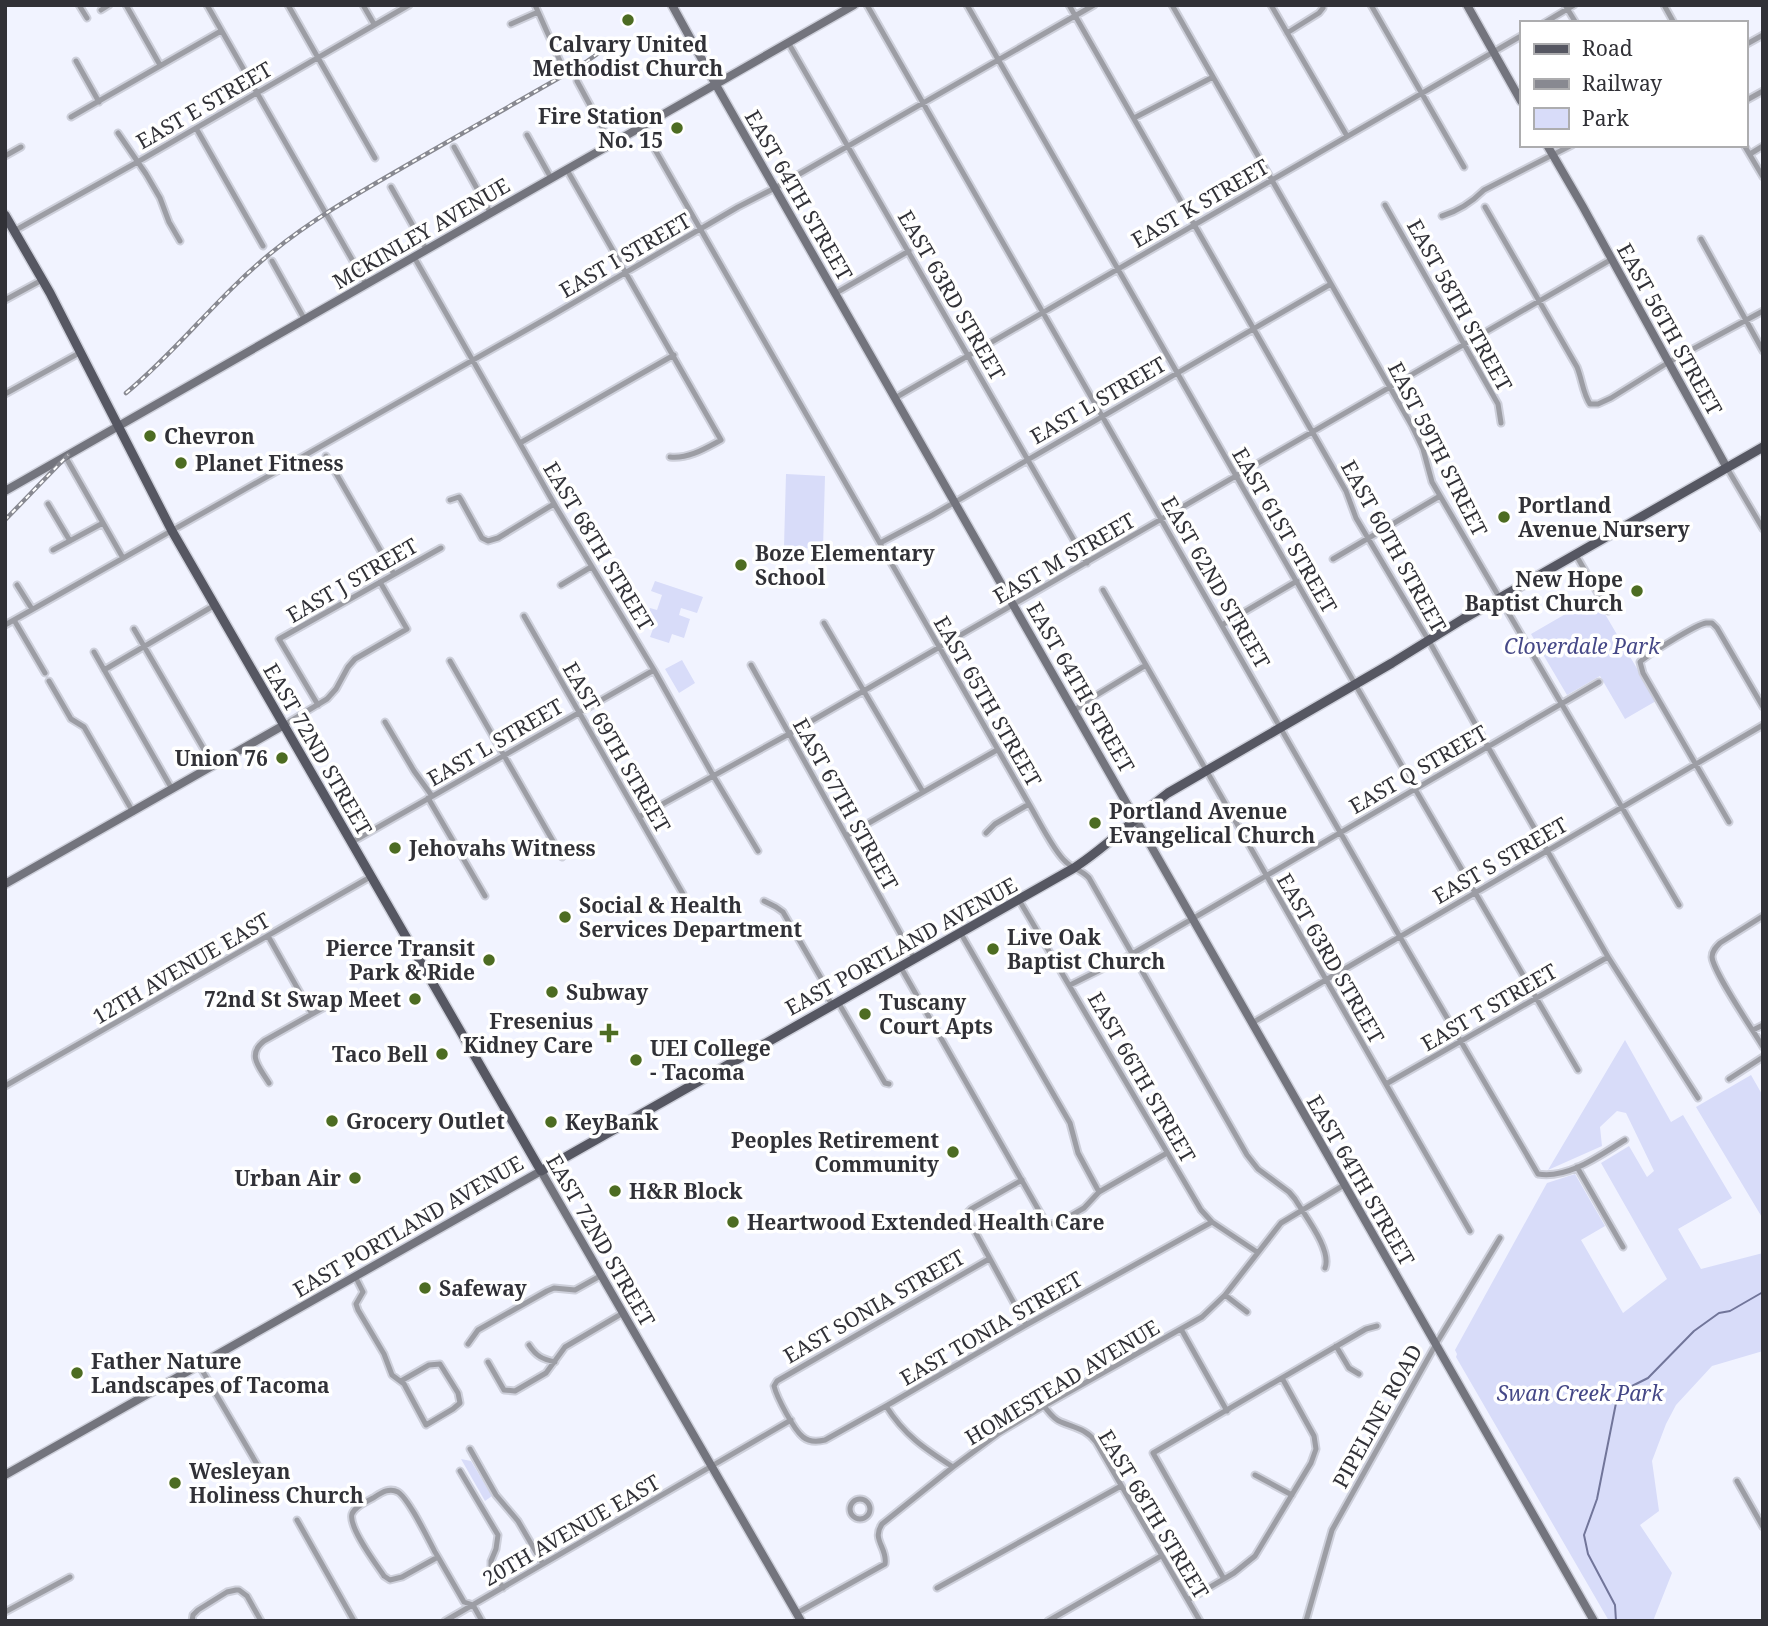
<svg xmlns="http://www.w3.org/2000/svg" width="1768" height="1626" viewBox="0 0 1768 1626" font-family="'Noto Serif',serif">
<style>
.green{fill:#d8dcf9}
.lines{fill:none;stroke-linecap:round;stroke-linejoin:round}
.stream{stroke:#71759a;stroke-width:2}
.street-casing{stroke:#ced0db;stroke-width:9}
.secondary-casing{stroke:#ced0db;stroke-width:11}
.primary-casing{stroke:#ced0db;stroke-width:12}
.street{stroke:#9c9da4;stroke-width:5}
.secondary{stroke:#73747d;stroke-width:8}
.primary{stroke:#565762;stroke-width:9}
.rail-casing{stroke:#888991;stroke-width:4.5}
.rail{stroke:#fff;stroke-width:2;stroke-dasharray:5;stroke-linecap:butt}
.poi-dot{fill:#4d6c22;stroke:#fff;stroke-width:2.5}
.labels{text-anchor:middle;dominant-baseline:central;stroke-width:7;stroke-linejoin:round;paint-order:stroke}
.poi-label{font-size:21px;font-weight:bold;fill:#313137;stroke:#fff;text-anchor:start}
.street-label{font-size:21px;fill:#313137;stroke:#fff}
.park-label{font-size:21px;font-style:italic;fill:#454887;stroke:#fff}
</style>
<rect width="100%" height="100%" fill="#f1f3ff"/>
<!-- green -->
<path class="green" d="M786 474 825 476 823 549 784 547Z
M655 581 703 597 697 613 681 608 679 615 690 619 684 638 672 634 669 643 650 637 654 626 645 623 650 608 657 610 662 595 651 591Z
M1595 597 1656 701 1625 719 1600 676 1567 695 1531 634Z
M682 660 695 683 679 693 665 669Z
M1625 1040 1671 1122 1683 1115 1732 1198 1678 1229 1701 1269 1763 1253V1351L1712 1366 1676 1405 1666 1424 1652 1461 1659 1511 1640 1525 1672 1573 1653 1621H1609L1456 1357 1457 1354 1455 1350 1547 1183 1575 1174 1605 1226 1581 1240 1623 1313 1667 1279 1601 1163 1629 1146 1647 1177 1654 1171 1626 1113 1617 1111 1600 1127 1602 1146 1548 1170Z
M1751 1075 1763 1096V1219L1696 1107Z
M461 1459 471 1461 492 1496 485 1501Z"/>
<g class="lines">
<!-- stream -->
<path class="stream" d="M1616 1621 1615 1605 1588 1554 1584 1535 1597 1499 1618 1393 1648 1378 1694 1331 1719 1313 1730 1311 1763 1292"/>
<defs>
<path id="street" d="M79 5 87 18
M126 5 160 65
M207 5 366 284
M288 5 375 158
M363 5 374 24
M535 5 560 61
M867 5 1400 937 1538 1174C1569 1179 1600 1155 1625 1140
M967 5 1415 789 1578 1070
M1069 5 1346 491 1356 518 1429 641 1488 747 1608 957 1698 1098
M1172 5 1412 426 1423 449 1432 482 1679 905
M1271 5 1347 136
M1371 5 1464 167
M1565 5 1576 23
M1664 5 1674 23
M101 10 109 5
M1544 23 1574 5
M511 24 538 12
M1287 33 1319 13 1323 8
M789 44 1087 563
M1745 45 1763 35
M76 61 99 102
M577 81 611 144
M1745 101 1763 91
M71 117 221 31
M1134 118 1213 77
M642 127 1029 804C1038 819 1054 852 1066 862 1073 869 1082 870 1089 878L1247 1155 1258 1169 1289 1192 1295 1199C1305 1216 1332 1250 1325 1268
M196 128 263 246
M118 133 146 174 160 198 169 222 180 241
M527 135 551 178
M1744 145 1763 177
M454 147 490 212
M1750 154 1763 146
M5 156 21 147
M567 170 721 440C706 448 689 459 670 457
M391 187 426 249
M1385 205 1498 404 1501 423
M1485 207 1577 367C1582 379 1583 394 1590 404H1598L1611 398 1669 362 1763 311
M1442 216C1458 211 1472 202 1484 190L1572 145
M14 231 134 164 409 5
M1701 239 1763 351
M414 257 556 507 654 670 714 777 758 851
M272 261 305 320
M836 293 909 251
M5 300 42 280
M5 394 81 352
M895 398 1521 36
M520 443 674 355
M65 456 123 558
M326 456 394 574
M1727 468 1763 529
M450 500 459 497 461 500 482 538 488 541 498 538 554 504
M48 504 70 541
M880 543 931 516 1331 284
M53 550 103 523
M1576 555 1608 611
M1333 559 1440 496
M17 585 32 609
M561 585 591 567
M1103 590 1470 1231
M524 616 683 894
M14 620 45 673
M824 623 923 792
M5 625 551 316 738 207 775 188 1094 5
M1222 625 1297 581
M134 629 213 765
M94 652 172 789
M450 661 562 857
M751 665 914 958
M104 670 215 605
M49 681 71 719 84 727 133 812
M318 705 279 639 441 548
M1074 711 1085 702 1146 665
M385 722 414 771 432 796
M284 725 327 699 336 689 348 667 355 659 407 629 380 582
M428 798 485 896
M639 817 789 734 1612 259
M1729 822 1643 673 1640 662C1647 655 1697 624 1706 623 1708 623 1710 623 1712 623L1717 628 1763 707
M986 833 995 824 1029 804
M846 836 997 750
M352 842 654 670
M1019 900 1201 1210 1212 1222 1257 1252
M764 901 776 907 783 912 821 978 823 989 832 1005
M1763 916 1720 943C1716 947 1712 951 1712 957 1713 972 1753 1030 1763 1047
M960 932 1070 1123 1078 1153 1099 1192
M268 936 312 1014
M900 966 1046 1223 1051 1224 1060 1222 1084 1208 1099 1192 1167 1153
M1070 985 1132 954 1599 682
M838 1002 885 1083 889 1084
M1252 1023 1763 725
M1753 1030 1763 1025
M1729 1079 1763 1057
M269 1083C260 1068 246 1055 264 1041L339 999
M1386 1084 1608 957
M5 1086 372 876
M1577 1167 1623 1247
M1022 1180 971 1209 968 1212 967 1217 1026 1325
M989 1259 777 1381 774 1386C777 1398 794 1430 803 1437 809 1442 817 1442 825 1440L886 1406 1026 1325 1212 1222
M355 1276 363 1292 356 1304 358 1310 384 1354 392 1375 404 1384 426 1425 453 1409 460 1403 458 1393 440 1364 429 1365 401 1381
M1225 1295 1247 1312
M1181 1329 1227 1411
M468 1344 478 1330 547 1291 554 1288 575 1290 602 1275
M529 1345C536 1356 542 1359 555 1362
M1336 1346 1349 1368 1359 1374
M488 1362 504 1390 515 1391 546 1373 565 1347 623 1313
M199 1365 258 1466 270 1472
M886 1406C904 1435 925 1449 953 1467
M1044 1406C1049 1412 1053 1419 1061 1422 1075 1428 1086 1429 1096 1442L1200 1621
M470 1449 496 1495 518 1521 543 1564
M460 1471 498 1535 496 1549 491 1561V1566L503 1588
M1255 1475 1292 1495
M1737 1481 1763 1527
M850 1509a10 10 0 1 1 20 0a10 10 0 1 1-20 0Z
M297 1520 354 1621
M438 1557 402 1577 390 1580 384 1576C376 1564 348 1527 352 1514 355 1506 366 1502 373 1498 381 1493 389 1487 398 1492 409 1499 428 1539 435 1552L438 1557 464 1602 473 1605 482 1621
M1224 1579 1153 1453 1366 1329 1377 1326
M937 1588 1121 1486
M1188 1600 1234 1573 1255 1556 1311 1463 1316 1449 1314 1436 1282 1378
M5 1612 70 1577
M797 1613 885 1564C888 1548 871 1540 882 1524L953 1467 999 1433 1044 1406 1202 1317 1225 1295 1281 1223 1344 1185
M192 1621 193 1615 198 1610 227 1592 236 1590H239L247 1596 261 1621
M445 1621 791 1420
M1048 1621 1161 1556
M1306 1621 1332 1530 1436 1344 1500 1238"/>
<path id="secondary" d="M672 5 716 85 1594 1621
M1467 5 1521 101
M1547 145 1583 207 1727 468
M5 491 854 5
M5 884 284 725
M5 1475 541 1171 801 1621"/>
<path id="primary" d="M5 215 50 293 172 531 541 1171 1074 868C1108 846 1136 817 1168 793L1392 663 1463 619 1763 447"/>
</defs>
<!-- street casing -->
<use href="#street" class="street-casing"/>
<!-- secondary casing -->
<use href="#secondary" class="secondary-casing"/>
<!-- primary casing -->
<use href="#primary" class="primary-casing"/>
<!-- street -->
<use href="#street" class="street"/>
<!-- secondary -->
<use href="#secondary" class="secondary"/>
<!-- primary -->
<use href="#primary" class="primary"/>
<defs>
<path id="rail" d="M126 393C178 350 218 296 271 253 315 217 364 190 414 161 464 132 515 103 566 74L586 62 617 40
M5 520 68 455"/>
</defs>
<!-- rail casing -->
<use href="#rail" class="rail-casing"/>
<!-- rail -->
<use href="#rail" class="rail"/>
</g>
<!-- markers -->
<g class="poi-dot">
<circle cx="628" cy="20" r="7"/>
<circle cx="677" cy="128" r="7"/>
<circle cx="150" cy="436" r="7"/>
<circle cx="181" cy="463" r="7"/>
<circle cx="1504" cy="517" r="7"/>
<circle cx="741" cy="565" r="7"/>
<circle cx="1637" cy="591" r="7"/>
<circle cx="282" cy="758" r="7"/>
<circle cx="1095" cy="823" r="7"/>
<circle cx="395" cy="848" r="7"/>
<circle cx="565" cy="917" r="7"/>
<circle cx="993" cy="949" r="7"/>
<circle cx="489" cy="960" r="7"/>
<circle cx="552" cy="992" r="7"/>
<circle cx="415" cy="999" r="7"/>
<circle cx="865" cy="1014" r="7"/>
<path d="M605.5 1022.5h7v7h7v7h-7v7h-7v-7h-7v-7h7z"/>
<circle cx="442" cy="1054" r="7"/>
<circle cx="636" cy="1060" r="7"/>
<circle cx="332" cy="1121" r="7"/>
<circle cx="551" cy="1122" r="7"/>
<circle cx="953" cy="1152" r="7"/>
<circle cx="355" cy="1178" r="7"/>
<circle cx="615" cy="1191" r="7"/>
<circle cx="733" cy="1222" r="7"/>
<circle cx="425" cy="1288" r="7"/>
<circle cx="77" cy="1373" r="7"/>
<circle cx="175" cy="1483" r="7"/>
</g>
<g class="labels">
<!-- poi labels -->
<g class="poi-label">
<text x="628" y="44" text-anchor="middle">Calvary United<tspan x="628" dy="24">Methodist Church</tspan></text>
<text x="663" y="116" text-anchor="end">Fire Station<tspan x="663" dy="24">No. 15</tspan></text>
<text x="164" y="436">Chevron</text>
<text x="195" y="463">Planet Fitness</text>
<text x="1518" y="505">Portland<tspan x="1518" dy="24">Avenue Nursery</tspan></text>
<text x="755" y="553">Boze Elementary<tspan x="755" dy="24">School</tspan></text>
<text x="1623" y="579" text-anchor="end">New Hope<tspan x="1623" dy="24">Baptist Church</tspan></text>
<text x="268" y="758" text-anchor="end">Union 76</text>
<text x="1109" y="811">Portland Avenue<tspan x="1109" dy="24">Evangelical Church</tspan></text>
<text x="409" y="848">Jehovahs Witness</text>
<text x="579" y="905">Social &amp; Health<tspan x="579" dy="24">Services Department</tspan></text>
<text x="1007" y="937">Live Oak<tspan x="1007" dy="24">Baptist Church</tspan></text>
<text x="475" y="948" text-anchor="end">Pierce Transit<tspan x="475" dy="24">Park &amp; Ride</tspan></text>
<text x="566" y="992">Subway</text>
<text x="401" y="999" text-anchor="end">72nd St Swap Meet</text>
<text x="879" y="1002">Tuscany<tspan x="879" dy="24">Court Apts</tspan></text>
<text x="593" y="1021" text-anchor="end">Fresenius<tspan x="593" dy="24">Kidney Care</tspan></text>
<text x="650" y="1048">UEI College<tspan x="650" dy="24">- Tacoma</tspan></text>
<text x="428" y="1054" text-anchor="end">Taco Bell</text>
<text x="346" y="1121">Grocery Outlet</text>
<text x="565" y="1122">KeyBank</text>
<text x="939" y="1140" text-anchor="end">Peoples Retirement<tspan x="939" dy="24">Community</tspan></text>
<text x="341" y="1178" text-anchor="end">Urban Air</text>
<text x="629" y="1191">H&amp;R Block</text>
<text x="747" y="1222">Heartwood Extended Health Care</text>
<text x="439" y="1288">Safeway</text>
<text x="91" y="1361">Father Nature<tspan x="91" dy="24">Landscapes of Tacoma</tspan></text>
<text x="189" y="1471">Wesleyan<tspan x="189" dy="24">Holiness Church</tspan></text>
</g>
<!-- street labels -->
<g class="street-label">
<text transform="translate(204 105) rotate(-30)">EAST E STREET</text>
<text transform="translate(799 195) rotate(60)">EAST 64TH STREET</text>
<text transform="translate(1200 203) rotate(-30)">EAST K STREET</text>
<text transform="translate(421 233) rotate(-30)">MCKINLEY AVENUE</text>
<text transform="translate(625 255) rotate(-30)">EAST I STREET</text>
<text transform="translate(952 295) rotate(60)">EAST 63RD STREET</text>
<text transform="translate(1460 305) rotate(61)">EAST 58TH STREET</text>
<text transform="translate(1670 329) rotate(61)">EAST 56TH STREET</text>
<text transform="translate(1098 400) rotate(-30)">EAST L STREET</text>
<text transform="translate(1438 449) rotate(63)">EAST 59TH STREET</text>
<text transform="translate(1285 530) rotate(60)">EAST 61ST STREET</text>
<text transform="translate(599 546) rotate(59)">EAST 68TH STREET</text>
<text transform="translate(1394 546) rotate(61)">EAST 60TH STREET</text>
<text transform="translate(1064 558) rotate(-30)">EAST M STREET</text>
<text transform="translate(352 580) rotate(-30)">EAST J STREET</text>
<text transform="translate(1216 582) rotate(60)">EAST 62ND STREET</text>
<text transform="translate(1081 687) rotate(60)">EAST 64TH STREET</text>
<text transform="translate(988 701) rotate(60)">EAST 65TH STREET</text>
<text transform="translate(495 742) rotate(-30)">EAST L STREET</text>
<text transform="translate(617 747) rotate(60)">EAST 69TH STREET</text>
<text transform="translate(318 749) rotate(60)">EAST 72ND STREET</text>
<text transform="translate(1418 769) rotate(-30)">EAST Q STREET</text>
<text transform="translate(846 804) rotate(61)">EAST 67TH STREET</text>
<text transform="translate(1500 860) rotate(-30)">EAST S STREET</text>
<text transform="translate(901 946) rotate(-29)">EAST PORTLAND AVENUE</text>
<text transform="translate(1331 958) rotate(60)">EAST 63RD STREET</text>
<text transform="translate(181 968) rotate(-30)">12TH AVENUE EAST</text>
<text transform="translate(1489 1007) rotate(-30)">EAST T STREET</text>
<text transform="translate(1142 1077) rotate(60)">EAST 66TH STREET</text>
<text transform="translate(1361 1180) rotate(60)">EAST 64TH STREET</text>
<text transform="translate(408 1226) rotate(-30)">EAST PORTLAND AVENUE</text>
<text transform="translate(601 1240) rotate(60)">EAST 72ND STREET</text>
<text transform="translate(874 1306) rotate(-30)">EAST SONIA STREET</text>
<text transform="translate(991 1328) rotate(-30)">EAST TONIA STREET</text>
<text transform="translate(1062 1382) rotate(-31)">HOMESTEAD AVENUE</text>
<text transform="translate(1377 1416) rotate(-61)">PIPELINE ROAD</text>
<text transform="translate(1154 1514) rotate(59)">EAST 68TH STREET</text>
<text transform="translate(571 1530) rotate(-30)">20TH AVENUE EAST</text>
</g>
<!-- park labels -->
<g class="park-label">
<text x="1582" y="646">Cloverdale Park</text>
<text x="1580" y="1393">Swan Creek Park</text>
</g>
</g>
<!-- border -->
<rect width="1768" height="1626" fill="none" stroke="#313137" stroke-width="14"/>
<!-- legend -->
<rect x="1520" y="21" width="228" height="126" fill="#ffffff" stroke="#adadaf" stroke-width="2"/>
<rect x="1534" y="44" width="35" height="10" fill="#565762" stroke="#adadaf" stroke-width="2"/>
<text x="1582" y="56" font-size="21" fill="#313137">Road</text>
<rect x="1534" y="79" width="35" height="10" fill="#888991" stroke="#adadaf" stroke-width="2"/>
<text x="1582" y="91" font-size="21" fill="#313137">Railway</text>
<rect x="1534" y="108" width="35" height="21" fill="#d8dcf9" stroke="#adadaf" stroke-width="2"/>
<text x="1582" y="126" font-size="21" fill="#313137">Park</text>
</svg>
